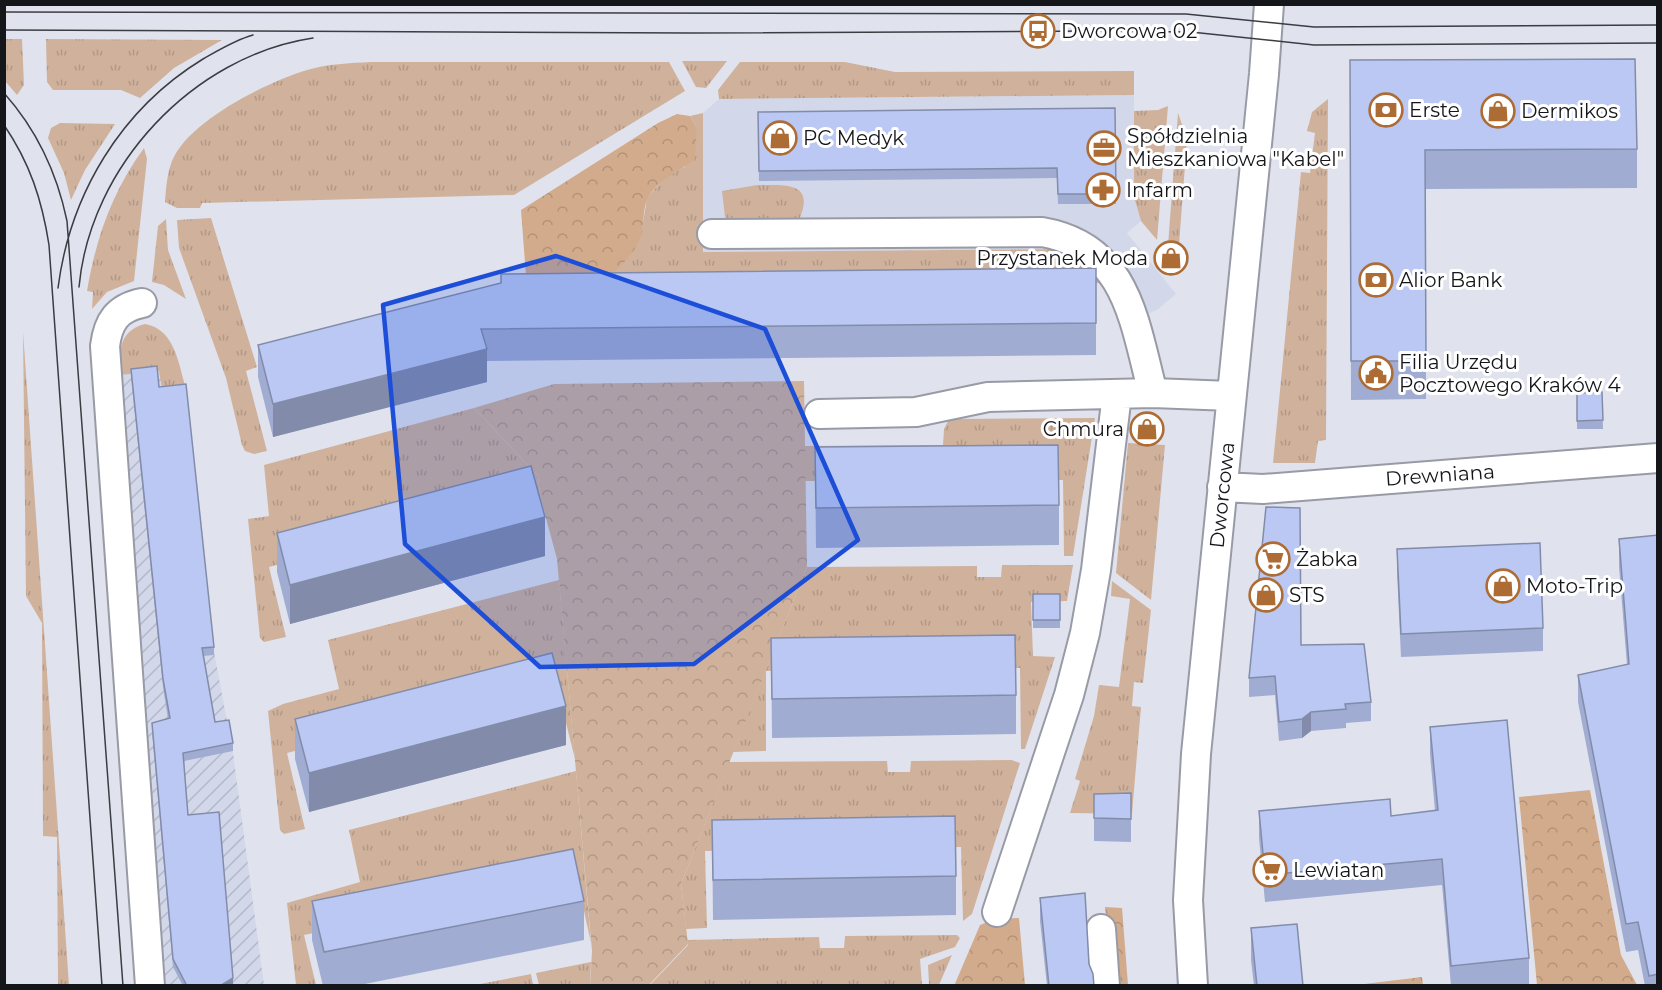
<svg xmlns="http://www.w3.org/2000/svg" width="1662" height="990" viewBox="0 0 1662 990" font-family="Montserrat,sans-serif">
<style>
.built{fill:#d2d8ea}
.industrial{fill:url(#industrial-furrows)}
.grass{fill:url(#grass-tufts)}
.forest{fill:url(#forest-crowns)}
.park{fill:url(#park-crowns)}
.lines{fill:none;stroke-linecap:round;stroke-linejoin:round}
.minor-casing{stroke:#989ba5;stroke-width:32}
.minor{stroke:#fff;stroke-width:28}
.tram{stroke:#3c3d42;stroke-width:1.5}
.wall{fill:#a0acd1}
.shaded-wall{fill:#828caa}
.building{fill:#bac8f3;stroke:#828caa;stroke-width:1.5}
.marked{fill:#1d4ed8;fill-opacity:0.2;stroke:#1d4ed8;stroke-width:4.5;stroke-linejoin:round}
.labels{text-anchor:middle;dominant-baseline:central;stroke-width:6;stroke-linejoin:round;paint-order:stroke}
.poi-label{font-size:20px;fill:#15161a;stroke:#fff;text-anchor:start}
.street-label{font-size:20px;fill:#15161a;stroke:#fff}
</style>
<defs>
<pattern id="industrial-furrows" width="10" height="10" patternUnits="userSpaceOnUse" patternTransform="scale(1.5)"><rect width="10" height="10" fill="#d2d8ea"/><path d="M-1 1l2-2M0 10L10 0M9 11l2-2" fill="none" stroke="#b3b9c8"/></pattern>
<pattern id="grass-tufts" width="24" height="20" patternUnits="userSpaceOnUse" patternTransform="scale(1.5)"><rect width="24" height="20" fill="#d0b29c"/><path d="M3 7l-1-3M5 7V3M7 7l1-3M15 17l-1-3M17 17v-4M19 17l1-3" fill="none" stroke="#b29886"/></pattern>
<pattern id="forest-crowns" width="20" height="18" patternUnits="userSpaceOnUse" patternTransform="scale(1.5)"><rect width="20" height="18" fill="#d2ab8c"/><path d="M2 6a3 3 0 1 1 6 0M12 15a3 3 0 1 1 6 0" fill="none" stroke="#b39278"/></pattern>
<pattern id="park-crowns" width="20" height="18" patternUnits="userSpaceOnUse" patternTransform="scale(1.5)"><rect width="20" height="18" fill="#d0b29c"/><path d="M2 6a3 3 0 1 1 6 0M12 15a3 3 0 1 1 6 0" fill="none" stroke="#b29886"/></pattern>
</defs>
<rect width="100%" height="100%" fill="#e0e3ee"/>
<!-- built -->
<path class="built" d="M1134 95V197L1141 221 1127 233 1176 294 1157 310 1131 321 1084 249 702 252 703 113 719 99Z"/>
<!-- industrial -->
<path class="industrial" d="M160 371 185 385 215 657 233 753 264 985H165L121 375Z"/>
<!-- grass -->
<path class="grass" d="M5 39H22L24 85 17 95 5 81Z
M46 39 222 40 174 68 140 98 121 90H53L47 82Z
M682 61H727L706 88 696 87Z
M371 62H669L685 91 514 195 202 203 200 208H177L165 202C166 188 167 174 172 161 188 121 267 82 307 70 328 64 349 63 371 62Z
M740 62H845L895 72 1134 71V95L719 99 718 90Z
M1328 99 1326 440 1318 441 1315 463H1273L1301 172 1310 173 1315 133 1307 131 1312 112Z
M1168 106 1157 240 1141 221 1134 197V111L1158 110Z
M703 113V252L1066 249 1100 283 596 289 641 235 647 198 667 175 685 167 697 128 690 116Z
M1178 113 1187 139 1179 245H1168Z
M60 123 115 124 85 170 71 200 64 173 48 138 51 128Z
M144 148 147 159 134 281 107 292 92 309 93 292 87 291C96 238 112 192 144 148Z
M757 185C785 185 816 181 799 220L732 223 725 217 722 191Z
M211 218 257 367 246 371 267 451 254 454 245 451 242 445 226 378 179 248 177 220Z
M166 219 168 250 186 299 164 285 152 282 158 226Z
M145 324C174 329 178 361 185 385L162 388 159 371 121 375C119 352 118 331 145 324Z
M23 332 69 985H58L57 837 43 836 42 623 26 596Z
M474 408 538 476 540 496 269 567 286 637 264 642 260 638 248 519 269 516 264 465Z
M1095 418 1073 556H1064L1063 480 805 481 804 446 943 445 944 429 949 419Z
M1128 443 1165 445 1151 600 1116 573Z
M1002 565H1073L1067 601 1031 602 1033 656 1055 657 1025 749H1021L1020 668 766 671V751L733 752 807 567 977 566V577H1001Z
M559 580 575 759 556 683 287 753 305 829 284 834 280 830 268 711 283 704 339 689 328 640Z
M1112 581 1151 610 1143 683 1134 682 1132 706 1141 707 1132 814 1070 813 1080 781 1075 779 1094 716 1099 685 1119 687 1130 599 1111 596Z
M1011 760 1020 763 972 914 963 921 961 847 705 851 707 928 686 929 681 884 729 762 887 761 888 772H910L911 761Z
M576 771 591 943 577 879 304 935 316 985H296L287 903 360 882 349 830Z
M957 935 960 938 955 947 920 959 922 985 649 986 688 945 687 940 819 937 820 948H844L845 936Z
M952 955 939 985H929L928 965Z
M591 962 590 985H539L536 973Z
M531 974 533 985H475Z"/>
<!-- forest -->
<path class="forest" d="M677 114 690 116 697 128 695 159C678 173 663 176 649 196 643 205 644 221 642 232 637 255 612 274 596 289H527L521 210 658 123Z
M1590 790 1621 955 1637 985H1537L1519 797Z
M1105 907 1122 908 1128 985H1112Z
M1019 918 1025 985 954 986 980 925 995 919Z
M1422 977 1423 985H1356Z"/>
<!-- park -->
<path class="park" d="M804 381 807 567 681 884 688 944 649 985H590L592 951 557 559 540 496 538 476 474 408 554 384Z"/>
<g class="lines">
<defs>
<path id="minor" d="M712 234 1042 232C1128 247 1134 322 1153 393
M142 303C117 308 108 322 105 346L150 986
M819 414 916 412 988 397 1153 393 1231 396
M1222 487 1263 489 1658 458
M997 912 1069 695 1085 633 1096 570 1117 394
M1101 929 1105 986
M1193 986 1188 900 1196 754 1264 74 1269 4"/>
</defs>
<!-- minor casing -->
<use href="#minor" class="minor-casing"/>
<!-- minor -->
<use href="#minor" class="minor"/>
<!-- tram -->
<path class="tram" d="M4 12 1186 14 1314 27 1658 25
M4 30 690 33 1097 31 1191 32 1314 45 1658 43
M4 93C37 130 57 173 67 221L123 986
M4 125C30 163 42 200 49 245L102 986
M79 287C90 166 193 56 313 38
M58 288C70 194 121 109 203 59 219 50 235 40 253 35"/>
</g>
<!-- wall -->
<path class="wall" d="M1350 60 1637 149V188L1426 189V399L1351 400Z
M1115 108 1116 204H1058L1057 178 759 181 758 112Z
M501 283 1096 323V355L487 361V382L273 437 258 377V345Z
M131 369 159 387 214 647V655L203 656 215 722 233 743V751L184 761 188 815 233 986H183L173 967 152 731V723L168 719 163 687 131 377Z
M1602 392 1603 429H1577V393Z
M815 447 1059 505V545L816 548Z
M277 533 545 556 290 624 277 572Z
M1658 535V986H1645L1638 950 1626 952 1578 702V675L1627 665 1619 567V539Z
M1397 549 1543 628V651L1401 657 1397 572Z
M1033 594 1060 620V628H1033Z
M771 638 1016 695V734L772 738Z
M1301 645 1371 702V721L1346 723V728L1311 731 1302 738 1279 741 1275 695 1249 697V678Z
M295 719 566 745 309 812 295 759Z
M1430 727 1529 958V985L1451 986 1442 885 1265 902 1259 838V811L1391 816 1435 811 1430 754Z
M1094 794 1131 816V842L1094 841Z
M712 820 956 876V915L713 920Z
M1040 898 1089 964 1094 986H1047L1040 921Z
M312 901H584V940L355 986H323L312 940Z
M1251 928 1303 986H1254L1251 960Z"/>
<!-- shaded-wall -->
<path class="shaded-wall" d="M487 349V382L273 437V404Z
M545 517V556L290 624V585Z
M566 706V745L309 812V773Z
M1311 712V731L1302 738V719Z
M233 978V986H220Z"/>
<!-- building -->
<path class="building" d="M1635 59 1637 149 1425 150 1426 361H1351L1350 60Z
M1115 108 1116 194H1058L1057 168 759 171 758 112Z
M1096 268V323L481 329 487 349 273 404 258 345 501 283V274Z
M157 366 159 387 186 384 214 647 202 648 215 722 229 720 233 743 183 753 188 815 219 812 233 978 220 986H187L173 959 152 723 170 718 163 679 131 369Z
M1602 392 1603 420 1577 421V393Z
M1058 445 1059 505 816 508 815 447Z
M531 466 545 517 290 585 277 533Z
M1266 507 1300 508 1301 645 1364 644 1371 702 1345 704 1346 709 1311 712 1302 719 1279 722 1275 676 1249 678Z
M1658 535V974L1649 976 1638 922 1626 924 1578 675 1629 664 1619 539Z
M1540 543 1543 628 1401 634 1397 549Z
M1033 594H1060V620H1033Z
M1015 635 1016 695 772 699 771 638Z
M552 653 566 706 309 773 295 719Z
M1507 720 1529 958 1451 966 1442 859 1265 875 1259 811 1390 799 1391 816 1438 810 1430 727Z
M1131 793V819L1094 818V794Z
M955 816 956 876 713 880 712 820Z
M573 849 584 901 324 952 312 901Z
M1085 893 1089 964 1093 974 1094 986H1049L1040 898Z
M1297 924 1303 986H1257L1251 928Z"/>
<!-- marked area -->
<path class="marked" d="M556 256 765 329 858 540 694 664 540 667 405 544 383 305Z"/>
<!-- icons -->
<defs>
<symbol id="bus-ring" viewBox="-11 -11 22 22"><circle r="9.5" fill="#fff" stroke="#ac6c34" stroke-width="1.5"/><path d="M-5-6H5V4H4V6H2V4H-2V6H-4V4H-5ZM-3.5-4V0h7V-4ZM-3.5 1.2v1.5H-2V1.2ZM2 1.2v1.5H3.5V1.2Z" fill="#ac6c34"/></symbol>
<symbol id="bank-ring" viewBox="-11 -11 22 22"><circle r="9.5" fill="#fff" stroke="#ac6c34" stroke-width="1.5"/><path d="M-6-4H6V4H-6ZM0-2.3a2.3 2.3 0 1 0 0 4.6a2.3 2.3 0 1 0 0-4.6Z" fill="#ac6c34"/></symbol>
<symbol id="shop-ring" viewBox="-11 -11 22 22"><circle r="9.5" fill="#fff" stroke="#ac6c34" stroke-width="1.5"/><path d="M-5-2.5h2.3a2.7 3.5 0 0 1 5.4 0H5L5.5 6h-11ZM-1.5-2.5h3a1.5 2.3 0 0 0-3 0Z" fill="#ac6c34"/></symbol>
<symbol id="office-ring" viewBox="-11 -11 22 22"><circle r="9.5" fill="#fff" stroke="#ac6c34" stroke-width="1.5"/><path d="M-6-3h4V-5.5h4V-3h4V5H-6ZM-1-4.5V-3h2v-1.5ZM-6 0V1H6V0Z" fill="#ac6c34"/></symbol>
<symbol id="pharmacy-ring" viewBox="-11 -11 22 22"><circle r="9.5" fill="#fff" stroke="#ac6c34" stroke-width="1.5"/><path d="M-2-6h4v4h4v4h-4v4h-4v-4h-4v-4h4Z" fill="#ac6c34"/></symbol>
<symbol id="civic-ring" viewBox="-11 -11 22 22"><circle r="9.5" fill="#fff" stroke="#ac6c34" stroke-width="1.5"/><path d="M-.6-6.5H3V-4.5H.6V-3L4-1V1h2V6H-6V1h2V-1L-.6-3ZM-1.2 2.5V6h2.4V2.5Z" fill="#ac6c34"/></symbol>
<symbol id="supermarket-ring" viewBox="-11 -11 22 22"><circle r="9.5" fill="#fff" stroke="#ac6c34" stroke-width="1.5"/><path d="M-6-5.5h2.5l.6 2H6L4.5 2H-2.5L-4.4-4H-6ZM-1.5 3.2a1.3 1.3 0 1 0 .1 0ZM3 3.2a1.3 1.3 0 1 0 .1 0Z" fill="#ac6c34"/></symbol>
</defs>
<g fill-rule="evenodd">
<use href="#bus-ring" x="1019" y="12" width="38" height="38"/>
<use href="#bank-ring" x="1367" y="91" width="38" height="38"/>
<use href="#shop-ring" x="1479" y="92" width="38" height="38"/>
<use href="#shop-ring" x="761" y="119" width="38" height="38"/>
<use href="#office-ring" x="1085" y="129" width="38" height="38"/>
<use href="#pharmacy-ring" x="1084" y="171" width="38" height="38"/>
<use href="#shop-ring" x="1152" y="239" width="38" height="38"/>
<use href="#bank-ring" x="1357" y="261" width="38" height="38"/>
<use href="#civic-ring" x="1357" y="354" width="38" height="38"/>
<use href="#shop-ring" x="1128" y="410" width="38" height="38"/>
<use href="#supermarket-ring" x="1254" y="540" width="38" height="38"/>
<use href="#shop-ring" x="1484" y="567" width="38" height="38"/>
<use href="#shop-ring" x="1247" y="576" width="38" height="38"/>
<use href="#supermarket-ring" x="1251" y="851" width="38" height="38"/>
</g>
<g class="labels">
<!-- poi labels -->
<g class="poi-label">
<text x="1061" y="31">Dworcowa 02</text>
<text x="1409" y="110">Erste</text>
<text x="1521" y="111">Dermikos</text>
<text x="1127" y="136">Spółdzielnia<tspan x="1127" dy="23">Mieszkaniowa "Kabel"</tspan></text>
<text x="803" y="138">PC Medyk</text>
<text x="1126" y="190">Infarm</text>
<text x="1148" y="258" text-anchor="end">Przystanek Moda</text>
<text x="1399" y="280">Alior Bank</text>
<text x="1399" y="362">Filia Urzędu<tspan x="1399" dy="23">Pocztowego Kraków 4</tspan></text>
<text x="1124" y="429" text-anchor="end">Chmura</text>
<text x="1296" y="559">Żabka</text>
<text x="1526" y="586">Moto-Trip</text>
<text x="1289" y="595">STS</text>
<text x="1293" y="870">Lewiatan</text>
</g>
<!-- street labels -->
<g class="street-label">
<text transform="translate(1440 475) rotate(-4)">Drewniana</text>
<text transform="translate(1222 495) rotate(-84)">Dworcowa</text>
</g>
</g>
<!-- border -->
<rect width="1662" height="990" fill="none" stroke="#15161a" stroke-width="12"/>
</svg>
